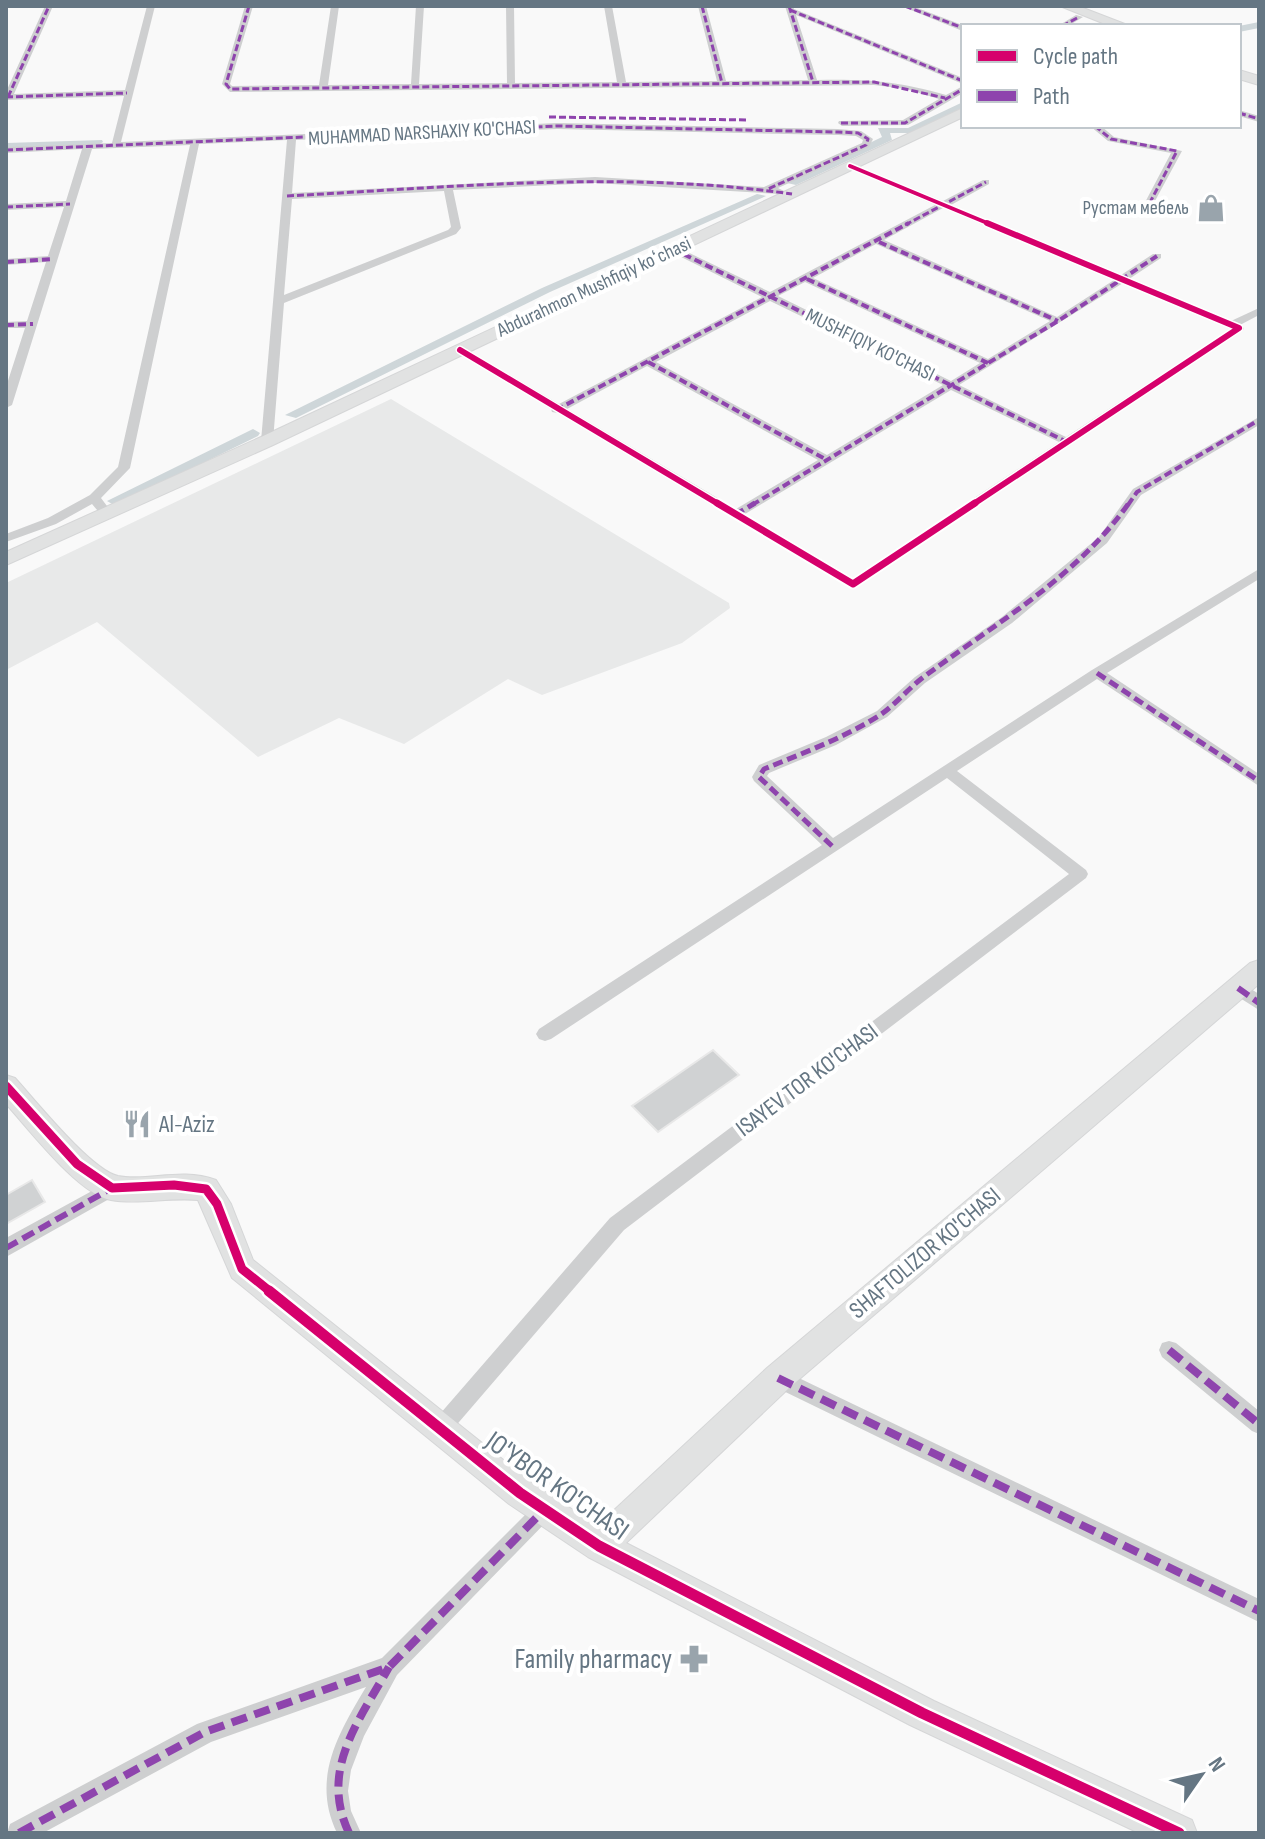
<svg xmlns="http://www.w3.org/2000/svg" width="1265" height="1839" viewBox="0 0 1265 1839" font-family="'Sofia Sans Condensed',sans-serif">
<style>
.built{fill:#e8e9e9}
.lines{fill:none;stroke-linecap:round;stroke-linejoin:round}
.canal{fill:#ced6d9;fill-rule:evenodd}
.building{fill:#d0d2d3;stroke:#e8e8e8;stroke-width:2}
.secondary-casing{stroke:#d5d6d7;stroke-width:2}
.primary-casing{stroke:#d5d6d7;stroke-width:2}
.street{fill:#cecfd0;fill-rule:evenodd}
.secondary{fill:#e1e2e2;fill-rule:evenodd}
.primary{fill:#e1e2e2;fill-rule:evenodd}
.quiet-far4{stroke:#8e44ad;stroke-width:3;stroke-dasharray:7 3;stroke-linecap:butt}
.quiet-far3{stroke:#8e44ad;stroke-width:4;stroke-dasharray:8 4;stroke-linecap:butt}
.quiet-far2{stroke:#8e44ad;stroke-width:5;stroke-dasharray:10 5;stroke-linecap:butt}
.quiet-far1{stroke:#8e44ad;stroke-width:6;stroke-dasharray:13 6;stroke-linecap:butt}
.quiet{stroke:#8e44ad;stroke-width:8;stroke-dasharray:16 8;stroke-linecap:butt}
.cycleway-far4-casing{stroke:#fff;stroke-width:7}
.cycleway-far3-casing{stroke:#fff;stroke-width:9}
.cycleway-far2-casing{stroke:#fff;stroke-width:11}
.cycleway-far1-casing{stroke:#fff;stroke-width:14}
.cycleway-casing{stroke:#fff;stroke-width:16}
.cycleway-far4{stroke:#d6006c;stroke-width:4}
.cycleway-far3{stroke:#d6006c;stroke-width:6}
.cycleway-far2{stroke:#d6006c;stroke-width:7}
.cycleway-far1{stroke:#d6006c;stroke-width:9}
.cycleway{stroke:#d6006c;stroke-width:11}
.labels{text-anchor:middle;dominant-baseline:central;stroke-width:8;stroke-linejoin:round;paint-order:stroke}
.far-street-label{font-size:20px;fill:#657683;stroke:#fff}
.far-poi-label{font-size:20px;fill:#657683;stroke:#fff;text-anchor:end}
.street-label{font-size:24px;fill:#657683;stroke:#fff}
.poi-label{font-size:24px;fill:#657683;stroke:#fff;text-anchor:start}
.near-street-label{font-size:28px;fill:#657683;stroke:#fff}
.near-poi-label{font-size:28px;fill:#657683;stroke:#fff;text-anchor:end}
</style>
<rect width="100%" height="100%" fill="#f9f9f9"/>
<!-- built -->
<path class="built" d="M391 399 729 603 730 608 682 643 542 695 508 679 404 744 339 718 258 757 97 622 6 670V583Z"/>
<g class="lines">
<!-- canal -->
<path class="canal" d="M1259 22V28L1239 32V26Z
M963 102V109L914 133H890L892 140 796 185 787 183 882 137 878 128H908Z
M102 140 103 142 98 145 6 149V143Z
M757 194 766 196 550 292 296 418 285 415 542 288Z
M253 429 260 433 258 436 119 504 114 505 107 501Z"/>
</g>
<!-- building -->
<path class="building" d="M713 1050 739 1075 658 1132 632 1106Z
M32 1180 45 1202 6 1224V1195Z"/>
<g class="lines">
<defs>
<path id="secondary" d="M963 108V117L273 445 6 565V552L261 437Z
M1259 960V984L789 1388 626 1543 934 1701 1192 1820 1197 1833H1139L910 1725 588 1557 509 1504 232 1278 198 1200C170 1197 138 1205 111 1200 78 1194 29 1129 6 1104V1075L15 1078C35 1100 91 1170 118 1176 149 1182 180 1167 216 1180L231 1204 253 1260 531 1482 597 1526 767 1368 1250 963Z"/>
<path id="primary" d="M1060 6H1078L1130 26H1110Z
M1239 70 1259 76V85L1239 79Z"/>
</defs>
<!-- secondary casing -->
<use href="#secondary" class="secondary-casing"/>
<!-- primary casing -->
<use href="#primary" class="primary-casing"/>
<!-- street -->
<path class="street" d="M45 6H53L14 94 125 90 147 6H155L121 142 557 123 838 129 861 131 873 139 869 147 778 188 784 191 779 194 595 183 453 190 461 228 456 234 284 303 273 441 267 445 261 441 287 140 199 144 130 468 101 498 113 514 107 518 103 517 92 504 56 524 6 542V534L48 518 90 495 118 467 190 145 92 149 12 405 6 408V387L25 328H6V322L27 321 46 262 6 265V259L48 256 64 207 6 210V204L66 201 82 149 6 153V147L112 143 124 96 6 100V92ZM557 129 838 135 856 136 863 140 862 143 764 187 595 177 292 193 296 140ZM444 191 451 227 448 230 284 295 292 199Z
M245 6H253L230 84 232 86 319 85 331 6H339L328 85 411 84 416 6H424L419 84 507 83 506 6H514L515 83 617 82 604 6H612L626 82 717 81 698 6H706L726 81 808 80 785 6H793L794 9 963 78V84L796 15 817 80C867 79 896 81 946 95L963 86V93L908 125 842 126 838 123 839 121 903 120 939 99 906 89 874 85 230 92 222 84Z
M901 6H912L965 26 963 30H960Z
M1076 15 1083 17 1068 26H1058Z
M1239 110 1259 116V122L1239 116Z
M1090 126H1101L1114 137 1182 151 1149 212 1141 210 1171 153 1108 141Z
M850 163 943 201 983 180H989V184L951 205 1121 275 1153 254H1161V258L1129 279 1231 321 1259 308V315L1240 325 1244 328 1243 330 853 588 558 413 552 412 551 409 455 350 464 348 559 404 762 297 669 251V247H677L770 292 935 205 847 168 845 166ZM943 208 1114 280 1057 317 884 240ZM876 244 1050 321 988 359 813 278ZM805 282 980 363 951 381 778 296ZM1123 283 1231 329 1066 437 959 385ZM770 301 943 385 827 455 656 362ZM647 366 818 460 736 509 567 409ZM951 390 1059 442 853 578 745 514Z
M1259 417V425L1141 495 1107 543 1012 623 925 683 887 717 836 745 769 773 767 776 833 838 1092 670 1259 569V579L1107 673 1259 774V786L1097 679 957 771 1086 870 1088 874 1086 878 624 1230 447 1436 440 1439 433 1436 430 1429 433 1422 610 1218 1069 874 947 778 551 1039 545 1041 539 1039 536 1034 539 1029 822 845 754 781 752 777 759 765 826 737 877 711 915 677 1002 617 1099 537 1133 489Z
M1238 981 1259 994V1010L1232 993 1230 988 1232 983Z
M112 1180 118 1182 121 1188 118 1194 6 1257V1238Z
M1169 1341 1176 1343 1259 1411V1434L1252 1431 1162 1357 1159 1350 1162 1343Z
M778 1368 1259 1599V1622L771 1385 768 1378 771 1371Z
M546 1497 553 1501 557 1508 553 1515 397 1675 364 1736 351 1770 348 1791 351 1811 361 1833H337C311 1779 338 1734 366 1687L211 1742 43 1833H7L10 1824 197 1724 382 1658 539 1501Z"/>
<!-- secondary -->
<use href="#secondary" class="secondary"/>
<!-- primary -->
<use href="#primary" class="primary"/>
<!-- quiet-far4 -->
<path class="quiet-far4" d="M249 6 226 84 230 89 874 82 945 98
M702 6 722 83
M789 6 813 82
M905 6 963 28
M790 10 963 81
M1062 26 1079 17
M6 97 127 93
M8 97 49 6
M1239 113 1259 119
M549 117 749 120
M841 123H905L963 89
M1095 126 1111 139 1177 151 1146 210
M6 150 557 126 838 132 858 133 868 139 866 145 768 189
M287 196C455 187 624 170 792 194
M6 207 70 204
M905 225 986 182"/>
<!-- quiet-far3 -->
<path class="quiet-far3" d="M879 242 1058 321
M673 249 1067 442
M6 262 52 259
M807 279 988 363
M6 325 33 324
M648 362 827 460
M556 410 909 223
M752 505 1058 321 1157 256
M1128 505 1137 492 1259 420"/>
<!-- quiet-far2 -->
<path class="quiet-far2" d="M735 515 755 503
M1097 673 1259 781
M832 846 759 777 764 769C803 753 844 738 880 715 895 705 907 690 921 679 994 624 1075 579 1129 503"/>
<!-- quiet-far1 -->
<path class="quiet-far1" d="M1238 988 1259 1003
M6 1248 112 1188"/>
<!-- quiet -->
<path class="quiet" d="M1169 1350 1259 1424
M778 1378 1259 1611
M19 1833 205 1732 389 1667 546 1508
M349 1833C319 1770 359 1721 389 1667"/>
<defs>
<path id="cycleway-far4" d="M850 166 992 225"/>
<path id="cycleway-far3" d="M460 350 720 505
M972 505 1239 328 987 223"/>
<path id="cycleway-far2" d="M717 503 853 584 975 503"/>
<path id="cycleway-far1" d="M6 1086 77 1164 112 1188 174 1185 206 1189 217 1204 242 1269 272 1293"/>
<path id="cycleway" d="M269 1291 520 1493 599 1546 922 1713 1179 1833"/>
</defs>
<!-- cycleway-far4 casing -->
<use href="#cycleway-far4" class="cycleway-far4-casing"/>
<!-- cycleway-far3 casing -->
<use href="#cycleway-far3" class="cycleway-far3-casing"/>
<!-- cycleway-far2 casing -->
<use href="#cycleway-far2" class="cycleway-far2-casing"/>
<!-- cycleway-far1 casing -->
<use href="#cycleway-far1" class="cycleway-far1-casing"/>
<!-- cycleway casing -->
<use href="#cycleway" class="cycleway-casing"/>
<!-- cycleway-far4 -->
<use href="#cycleway-far4" class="cycleway-far4"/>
<!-- cycleway-far3 -->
<use href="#cycleway-far3" class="cycleway-far3"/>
<!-- cycleway-far2 -->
<use href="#cycleway-far2" class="cycleway-far2"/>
<!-- cycleway-far1 -->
<use href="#cycleway-far1" class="cycleway-far1"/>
<!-- cycleway -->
<use href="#cycleway" class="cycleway"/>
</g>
<!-- icons -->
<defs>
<symbol id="shop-bare" viewBox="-9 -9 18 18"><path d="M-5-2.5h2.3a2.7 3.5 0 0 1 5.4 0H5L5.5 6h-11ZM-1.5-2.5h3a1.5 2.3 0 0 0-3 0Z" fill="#99a4ac" stroke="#fff" stroke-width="2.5" paint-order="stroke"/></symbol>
<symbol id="restaurant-bare" viewBox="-9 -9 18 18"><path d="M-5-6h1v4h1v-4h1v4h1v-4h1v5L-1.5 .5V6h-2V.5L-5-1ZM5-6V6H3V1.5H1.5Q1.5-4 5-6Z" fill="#99a4ac" stroke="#fff" stroke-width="2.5" paint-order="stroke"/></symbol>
<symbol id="pharmacy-bare" viewBox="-9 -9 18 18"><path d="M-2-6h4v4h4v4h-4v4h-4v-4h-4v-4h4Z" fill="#99a4ac" stroke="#fff" stroke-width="2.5" paint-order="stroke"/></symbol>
</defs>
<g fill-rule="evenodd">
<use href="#shop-bare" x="1191" y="188" width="40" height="40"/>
<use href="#restaurant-bare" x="117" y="1104" width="40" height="40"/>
<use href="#pharmacy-bare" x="674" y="1639" width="40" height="40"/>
</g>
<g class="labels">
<!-- far-street labels -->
<g class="far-street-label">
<text transform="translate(422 133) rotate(-3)">MUHAMMAD NARSHAXIY KO'CHASI</text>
<text transform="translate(594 287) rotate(-25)">Abdurahmon Mushfiqiy koʻchasi</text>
<text transform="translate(870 345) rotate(26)">MUSHFIQIY KO'CHASI</text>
</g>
<!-- far-poi labels -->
<g class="far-poi-label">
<text x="1189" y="208">Рустам мебель</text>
</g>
<!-- street labels -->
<g class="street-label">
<text transform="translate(807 1080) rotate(-37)">ISAYEV TOR KO'CHASI</text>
<text transform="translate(925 1253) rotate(-40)">SHAFTOLIZOR KO'CHASI</text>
</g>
<!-- poi labels -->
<g class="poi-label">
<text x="159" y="1124">Al-Aziz</text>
</g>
<!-- near-street labels -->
<g class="near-street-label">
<text transform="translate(557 1486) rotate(35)">JO'YBOR KO'CHASI</text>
</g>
<!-- near-poi labels -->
<g class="near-poi-label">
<text x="672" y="1659">Family pharmacy</text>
</g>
</g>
<!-- border -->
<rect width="1265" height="1839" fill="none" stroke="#657683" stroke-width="16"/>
<!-- legend -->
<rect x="961" y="24" width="280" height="104" fill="#ffffff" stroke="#c1c8cd" stroke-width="2"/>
<rect x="977" y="50" width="40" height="12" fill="#d6006c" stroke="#c1c8cd" stroke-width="2"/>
<text x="1033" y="64" font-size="24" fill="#657683">Cycle path</text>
<rect x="977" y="90" width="40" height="12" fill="#8e44ad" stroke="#c1c8cd" stroke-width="2"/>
<text x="1033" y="104" font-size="24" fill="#657683">Path</text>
<!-- north arrow -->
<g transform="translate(1201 1775) rotate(56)" stroke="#ffffff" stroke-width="6" paint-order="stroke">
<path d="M0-6L14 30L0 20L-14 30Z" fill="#657683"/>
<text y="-12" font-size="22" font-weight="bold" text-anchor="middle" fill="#657683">N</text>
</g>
</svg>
